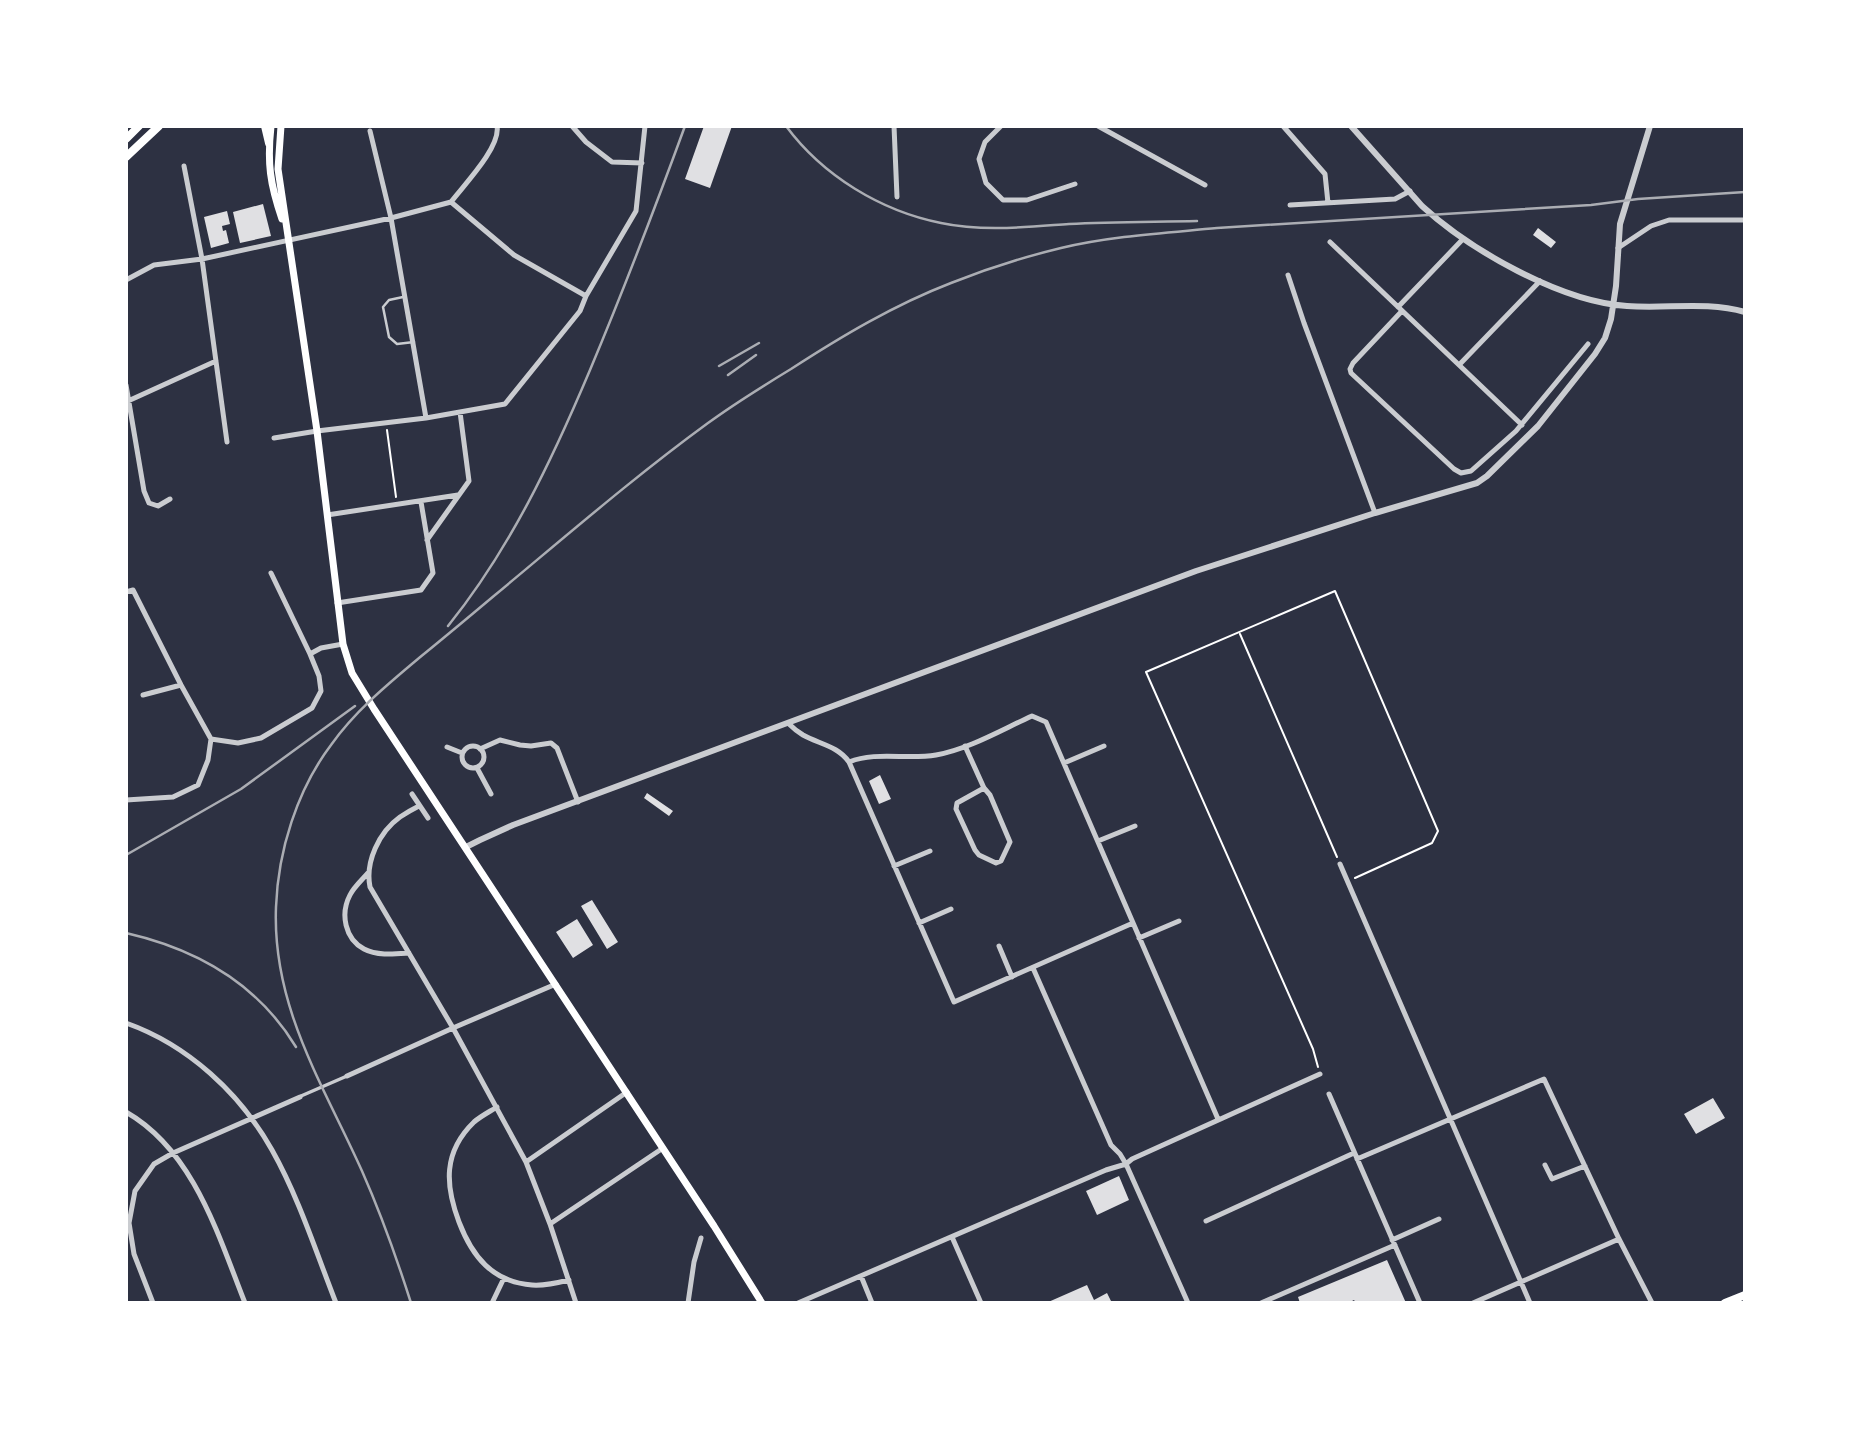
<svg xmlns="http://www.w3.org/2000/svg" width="1871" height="1429" viewBox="0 0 1871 1429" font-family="Cabin,sans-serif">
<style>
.building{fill:#e0e0e3}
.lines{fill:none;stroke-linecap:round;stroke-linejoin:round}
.path{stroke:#fff;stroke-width:2}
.service{stroke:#caccd0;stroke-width:2.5}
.pedestrian{stroke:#caccd0;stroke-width:3.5}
.minor{stroke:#caccd0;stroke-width:5}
.tertiary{stroke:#caccd0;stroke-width:6}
.secondary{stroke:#fff;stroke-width:7}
.primary{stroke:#fff;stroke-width:8}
.rail{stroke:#abadb3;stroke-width:2.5}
</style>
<rect width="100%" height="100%" fill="#2d3142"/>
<!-- building -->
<path class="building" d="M704 126H732L710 188 685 179Z
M263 204 271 236 240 243 233 212Z
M227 211 230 224 222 226 223 231 226 230 229 243 211 248 204 217Z
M1538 228 1556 242 1551 248 1533 235Z
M880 775 891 799 879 804 869 781Z
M647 793 673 811 669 816 644 798Z
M592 900 618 942 607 949 581 906Z
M577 919 593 945 573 958 556 932Z
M1713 1098 1725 1118 1696 1134 1684 1114Z
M1119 1176 1129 1200 1097 1215 1086 1191Z
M1387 1260 1406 1303H1356L1354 1300 1348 1303H1300L1298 1297Z
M1087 1285 1094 1300 1107 1293 1112 1303H1046Z"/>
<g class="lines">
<!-- path -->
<path class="path" d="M387 430 396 497
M1240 634 1337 857
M1318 1067 1313 1049 1146 672 1335 591 1438 831 1432 843 1355 878"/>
<!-- service -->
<path class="service" d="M403 297 389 300 383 307 389 337 397 344 414 342"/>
<!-- pedestrian -->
<path class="pedestrian" d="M301 1096 347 1076"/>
<!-- minor -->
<path class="minor" d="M572 126 586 142 612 162 642 163
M894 126 897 197
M1001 126 985 142 979 159 986 183 1003 200H1027L1075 184
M1098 126 1205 185
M1283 126 1325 174 1328 203
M370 131 391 218 426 418
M184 166 202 259 227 442
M451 202 514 255 586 296
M451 202C464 185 501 147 497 126
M1290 205 1395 199 1410 191
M1330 242 1522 425
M1618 248 1651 226 1669 220H1745
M1288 275 1304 323 1375 513
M126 280 154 265 202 259 391 218 451 202
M1398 307 1463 239
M1402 311 1353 363 1350 369 1351 373 1454 469 1461 473 1471 471 1516 431 1588 344
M1459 365 1540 281
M126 385 144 491 149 503 158 506 170 499
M128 401 216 361
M274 438 317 431 426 418 505 404 580 311 586 296 636 211 645 126
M327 515 458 495
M427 540 469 481 460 412
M126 592 133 590 181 685 211 739 238 743 261 738 312 708 321 691 319 676 310 654 271 573
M337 603 421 590 433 573 421 502
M310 654 321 648 343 644
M143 695 181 685
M789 724C793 728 798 732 803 735 819 744 838 746 849 762L954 1002 1133 923
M462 757a11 11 0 1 1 22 0a11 11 0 1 1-22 0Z
M965 746 984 788 990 795 1010 842 1001 861 996 863 979 855 975 850 956 809 957 803 984 788
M447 747 462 753
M480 749 500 740 520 745 531 746 551 743 557 748 578 802
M849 762C876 751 907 760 936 755 969 749 1001 730 1032 716L1046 722 1218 1119
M1064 763 1104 746
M477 768 491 794
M412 794 428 818
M126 800 173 797 198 785 208 760 211 739
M419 806C413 809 406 813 400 817 379 832 365 862 370 887L453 1028 526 1162 550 1224 576 1303
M1098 841 1135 826
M1340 864 1530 1303
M894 866 930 851
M368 873C362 880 354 887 350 895 340 914 345 939 364 949 377 956 395 954 409 953
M919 923 951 909
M1139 938 1179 921
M999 946 1012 977
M1033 968 1111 1145 1120 1154 1126 1164 1188 1303
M126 1023C188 1045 240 1093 272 1150 299 1198 316 1252 336 1303
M347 1076 453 1028 556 984
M1329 1094 1420 1303
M497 1107C489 1112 481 1116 474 1122 443 1152 445 1185 459 1222 472 1256 492 1282 532 1285 544 1286 557 1283 569 1280
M126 1112C194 1151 218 1235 245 1303
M1357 1159 1544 1079 1619 1239 1652 1303
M526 1162 627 1092
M1545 1165 1552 1179 1585 1166
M1206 1221 1354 1153
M550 1224 663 1148
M952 1237 981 1303
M1392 1240 1439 1219
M861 1276 872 1303
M153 1303 134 1254 129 1223 135 1191 154 1164 173 1153 300 1097
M492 1303 504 1278
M688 1303 694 1262 701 1238
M798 1303 1106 1170 1126 1164 1132 1159 1320 1074
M1261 1303 1395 1245
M1473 1303 1619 1239"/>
<!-- tertiary -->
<path class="tertiary" d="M1351 126 1422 206C1470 250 1561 302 1627 306 1667 309 1706 301 1745 312
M466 847 480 840 513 825 1196 571 1375 513 1477 483 1487 476 1538 426 1595 354 1605 338 1611 319 1616 286 1620 224 1650 126"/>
<!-- secondary -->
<path class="secondary" d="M271 126C267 163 270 184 282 219
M281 126 278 169 317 431 343 644 352 673 374 709 714 1226 762 1303"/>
<!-- primary -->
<path class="primary" d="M265 126 269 143
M126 139 139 126
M126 157 159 126
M1725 1303 1745 1295"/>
<!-- rail -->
<path class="rail" d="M786 126C823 176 881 211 941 223 983 232 1027 227 1069 224 1112 222 1154 222 1197 221
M719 366 759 343
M728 375 756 355
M448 626C510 549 552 460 590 370 624 289 655 208 685 126
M126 855 241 789 355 706
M126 933C196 949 258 984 296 1047
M411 1303C397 1259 381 1214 362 1171 323 1084 272 1007 276 907 278 851 297 790 331 745 355 711 388 684 419 658 445 637 470 616 495 595 565 537 634 477 708 423 734 404 763 386 791 369 842 336 894 305 951 283 986 269 1024 257 1061 248 1112 236 1165 233 1217 228L1591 205 1638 199 1745 192"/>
</g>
<!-- border -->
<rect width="1871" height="1429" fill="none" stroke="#ffffff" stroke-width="256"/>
</svg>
